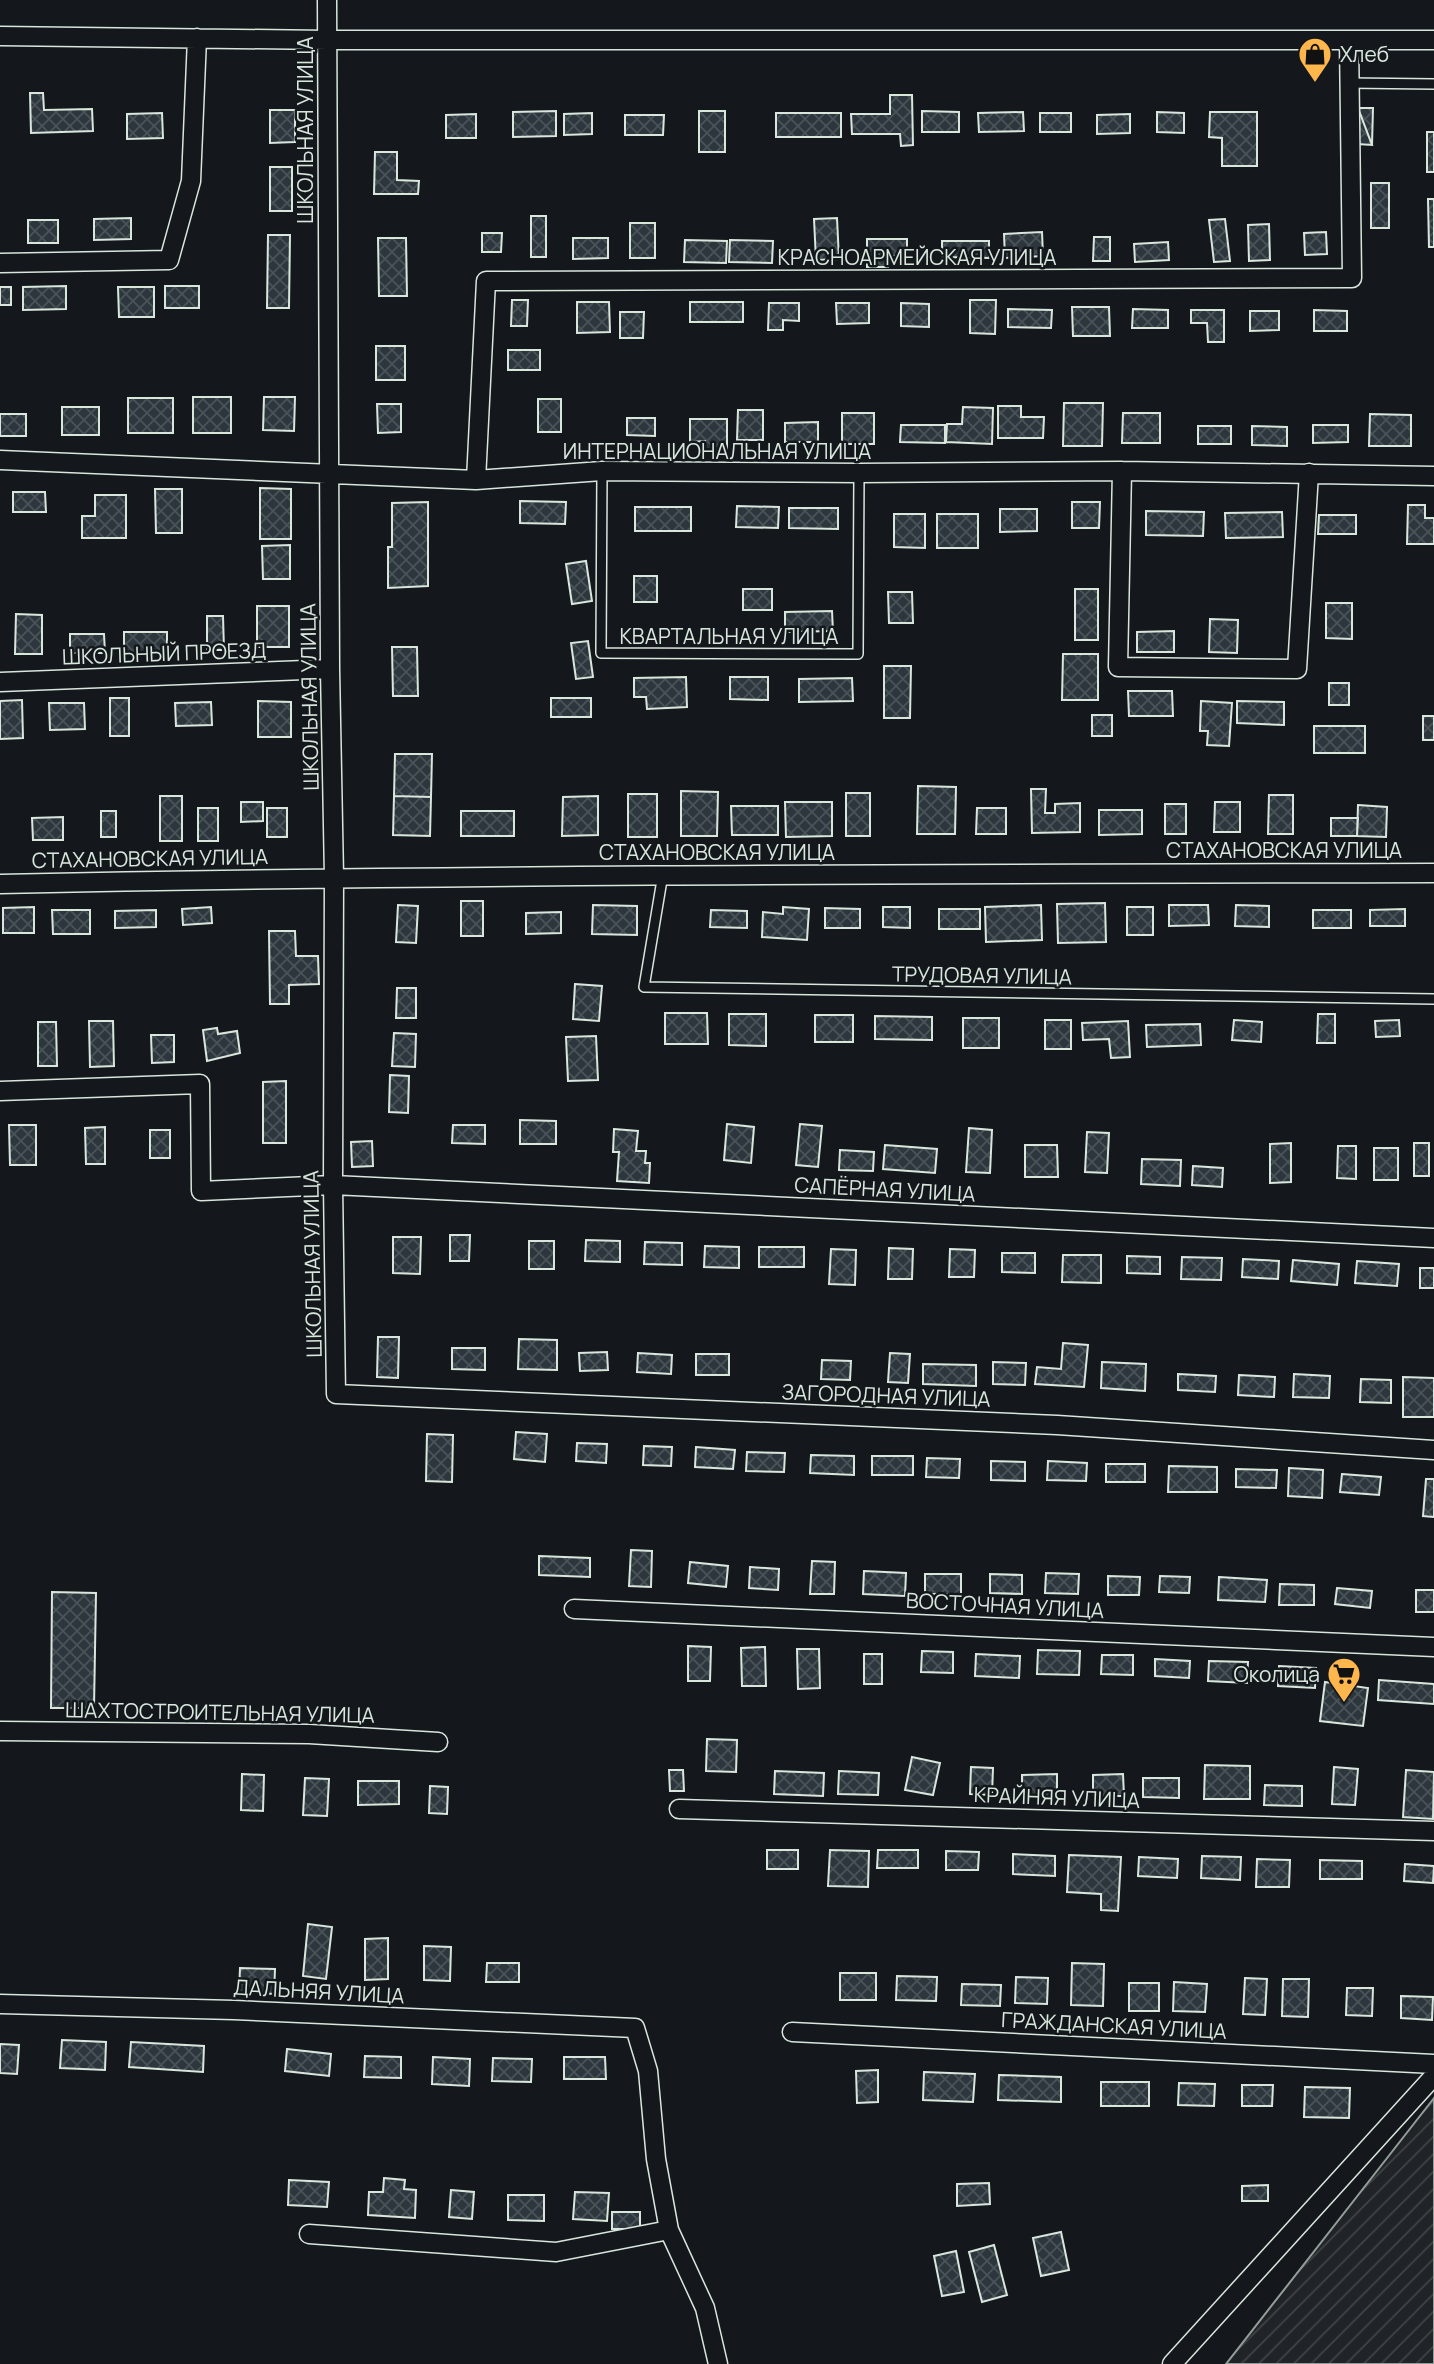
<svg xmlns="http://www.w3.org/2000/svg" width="1434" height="2364" viewBox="0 0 1434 2364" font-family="Manrope,sans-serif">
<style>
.garden{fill:url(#garden-furrows);stroke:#939e99;stroke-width:2}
.building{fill:url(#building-cross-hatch);stroke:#d8e6dc;stroke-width:2}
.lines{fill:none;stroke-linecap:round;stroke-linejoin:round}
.service-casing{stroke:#d8e6dc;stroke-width:12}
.minor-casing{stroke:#d8e6dc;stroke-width:21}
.service{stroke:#14181c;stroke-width:9}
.minor{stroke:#14181c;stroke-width:18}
.labels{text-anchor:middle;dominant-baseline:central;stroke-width:5;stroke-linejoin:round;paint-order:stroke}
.poi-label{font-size:21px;fill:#d8e6dc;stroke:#14181c;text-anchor:start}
.street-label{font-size:21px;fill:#d8e6dc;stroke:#14181c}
</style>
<defs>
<pattern id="garden-furrows" width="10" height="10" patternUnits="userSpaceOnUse" patternTransform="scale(1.75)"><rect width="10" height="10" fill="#202428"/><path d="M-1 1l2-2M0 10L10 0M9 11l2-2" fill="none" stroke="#404447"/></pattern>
<pattern id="building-cross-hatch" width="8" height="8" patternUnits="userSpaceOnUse" patternTransform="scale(1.75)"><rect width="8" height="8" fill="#2c363c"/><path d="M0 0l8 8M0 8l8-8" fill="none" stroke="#4a5358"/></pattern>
</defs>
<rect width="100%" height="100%" fill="#14181c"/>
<!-- garden -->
<path class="garden" d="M1434 2098V2364H1226Z"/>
<!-- building -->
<path class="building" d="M30 93H43L44 110 92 109 93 131 31 133Z
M890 95H912L913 145 901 146 900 134H852L851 114H890Z
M1358 108 1372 145 1357 144Z
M1358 108H1373L1372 145Z
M270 110H295V142L270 143Z
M556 111V136L513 137V112Z
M699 111H725V152H699Z
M922 111 959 112V132H922Z
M1023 112 1024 131 979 132 978 113Z
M1157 112 1184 113V133L1157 132Z
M1210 112H1257V166H1222V138L1209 137Z
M162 113 163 138 127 139V114Z
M592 113V134L564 135V114Z
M776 113H841V137H776Z
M1040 113H1071V132H1040Z
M476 114V138H446V115Z
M1130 114V133L1097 134V115Z
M625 115H664L663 135H625Z
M1427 132H1434V172H1427Z
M375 152H397V180L419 181 418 194H374Z
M270 167H292V211H270Z
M1371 183H1389V228H1371Z
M1428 199H1434V247H1429Z
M531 216H546V257H531Z
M131 218V239L94 240V219Z
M837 218 839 259 816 260 814 219Z
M1225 219 1230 261 1214 262 1209 220Z
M28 220H58V243H28Z
M630 223H655V258H630Z
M1269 224 1270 260 1249 261 1248 225Z
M1042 232 1043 256 1005 258 1004 234Z
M1326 232 1327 254 1305 255 1304 233Z
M482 233H502L501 252H482Z
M268 235H290L289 308H267Z
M1094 237H1110V261H1093Z
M378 238H406L407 296H379Z
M573 238H608V258L573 259Z
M867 239H907V256H888V267H867Z
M685 240 727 241 726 263 684 262Z
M730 240 773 241 772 263 729 262Z
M942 241H989V258L942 257Z
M1168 242 1169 260 1135 262 1134 244Z
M66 286V309L23 310V287Z
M165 286H199V308H165Z
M0 287H11V305H0Z
M118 287H154V317H119Z
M512 300H528L527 326H511Z
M970 300H996L995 334 970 333Z
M577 302H609L610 332 577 333Z
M690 302H743V322H690Z
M769 303H799V321L783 320V330H768Z
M836 303H869V323L837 324Z
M901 303 929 304V327L901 326Z
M1072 307H1109L1110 336H1073Z
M1008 309 1052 310 1051 328 1008 327Z
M1133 309 1168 310V328H1132Z
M1191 310H1224V342H1208L1207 323H1191Z
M1314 310 1347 311V331H1314Z
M1250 311H1279V330L1250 331Z
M620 312H644L643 338H620Z
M376 346H405V380H376Z
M508 350H540V370H508Z
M193 397H231V433H193Z
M264 397H295L294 431 263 430Z
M128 398H173V433H128Z
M538 399H561V432H538Z
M1064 403H1103L1102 446H1063Z
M377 404H401V432L378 433Z
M998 406H1021V417H1044L1043 438H998Z
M62 407H99V435H62Z
M963 407 993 408 992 444 946 442 947 424H962Z
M738 410H763V440H737Z
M842 413H874V444H842Z
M1123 413H1160V443H1122Z
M0 414H26V436H0Z
M1370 414 1411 415V446H1369Z
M627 418H655V436L627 435Z
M690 419H727V452L705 453V441L690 442Z
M818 422V442H785V423Z
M901 425H945V443L900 442Z
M1313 425H1348V442L1313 443Z
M1198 426H1231V444H1198Z
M1252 426 1287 427V446L1252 445Z
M260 488 291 489V539H260Z
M155 489H182V533H156Z
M13 492H45L46 512H13Z
M95 495H126V538H82V516H95Z
M520 501 566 502 565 524 520 523Z
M428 502V586L388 588V547H392V503Z
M1072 502H1100L1099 528H1072Z
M1408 505H1425V518H1434V544H1407Z
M737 506 779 507 778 528 736 527Z
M635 507H691V531H635Z
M789 508H838V529L789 528Z
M1000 509H1037V531L1000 532Z
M1146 511 1204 512 1203 536 1146 535Z
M1282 512 1283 537 1226 538 1225 513Z
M894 514H925V548L894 547Z
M937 514H978V548H937Z
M1319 515H1356V534H1318Z
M290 545V579H263L262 546Z
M586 561 592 601 572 604 566 564Z
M634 576H657V602H634Z
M743 589H772V610H743Z
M1075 589H1098V640H1075Z
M888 592H912L913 623H889Z
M1326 603H1352V639L1326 638Z
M257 606H289V647H257Z
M832 611 833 631 785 632V612Z
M16 614 42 615V654H15Z
M207 616H223L224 650H207Z
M1210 619 1238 620 1237 653 1209 652Z
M1174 631V652H1137V632Z
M124 632H167V652L124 653Z
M70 634H104L105 653H70Z
M588 641 593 677 576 679 571 643Z
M392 647H417L418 696H393Z
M1063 654H1098V700H1062Z
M884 666H911L910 718H884Z
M686 677 687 707 647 709 646 697H634V678Z
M730 677H768V700L730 699Z
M852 678 853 701 799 702V679Z
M1329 683H1349V705H1329Z
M1128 691H1172L1173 716H1129Z
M110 698H129V736H110Z
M551 698H591V717H551Z
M22 700 23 738 0 739V701Z
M258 701 291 702V737H258Z
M1201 701 1232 703 1229 746 1207 745 1208 731H1200Z
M1237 701 1284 702V725L1237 723Z
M211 702 212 725 176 726 175 703Z
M49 703H84L85 729 50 730Z
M1092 715H1112V736H1092Z
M1423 716H1434V740H1423Z
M1314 726H1365V753H1314Z
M395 754H432L431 797 394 796Z
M918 786 956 787 955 834H917Z
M1031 789H1046L1045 813H1055V804L1080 803V832L1032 833Z
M681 791 718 792 717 836H681Z
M846 793H870V836H846Z
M628 794H657V837H628Z
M1269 795H1293V834H1268Z
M160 796H182V841H160Z
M394 796 431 797 430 836 393 835Z
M598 796V835L562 836 563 797Z
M241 802H263V821L241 822Z
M785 802H832V836L786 837Z
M1215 802H1240V832H1214Z
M1165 804H1186V834H1165Z
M1358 805 1387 807 1386 837 1357 836Z
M731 806H778V835H732Z
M198 808H218V841H198Z
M267 808H287V837H267Z
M977 808H1006V834H976Z
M1099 810H1142V834L1099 835Z
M101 811H116V837H101Z
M461 811H514V836H461Z
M63 817V840H33L32 818Z
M1331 818H1358L1357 836H1331Z
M461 901H483V936H461Z
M1105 903 1106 942 1058 943 1057 904Z
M398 905 418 906 416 943 396 942Z
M593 905 637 906V935L592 934Z
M1041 905 1042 940 986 942 985 907Z
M1169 905H1208L1209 925 1169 926Z
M1236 905 1269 906V927L1235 926Z
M34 907V933H3V908Z
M211 907 212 923 183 925 182 909Z
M783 907 809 909 807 940 762 937 763 912 783 914Z
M883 907H910V928L883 927Z
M1127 907H1153V935H1127Z
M825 908 860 909V928H825Z
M939 909H980V929H939Z
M1405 909V926H1370V910Z
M52 910H90V934H53Z
M156 910V927L115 928V911Z
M711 910 747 911V928L710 927Z
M1313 910H1351V928H1313Z
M561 912V933L526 934V913Z
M269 931H295L296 956H318L319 984 289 985V1004H270Z
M575 984 602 986 599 1021 573 1019Z
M397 988H416V1018H396Z
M665 1013H707L708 1044H665Z
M729 1014H766V1046L729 1045Z
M1318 1014H1335V1043H1317Z
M815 1015H853V1042H815Z
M875 1016 932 1017V1040L875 1039Z
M963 1018H999V1048H963Z
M1045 1020H1071V1049H1045Z
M1234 1020 1262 1022 1261 1042 1232 1040Z
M1399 1020 1400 1036 1376 1037 1375 1021Z
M89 1021H113L114 1066 90 1067Z
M1128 1021 1130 1057 1111 1058 1109 1039 1083 1040 1082 1023Z
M38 1022H56L57 1066H38Z
M1200 1024 1201 1045 1147 1047 1146 1025Z
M217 1028 218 1034 237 1031 240 1053 207 1061 203 1030Z
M394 1033 416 1034 415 1067 392 1066Z
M151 1035H174V1062L152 1063Z
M596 1036 598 1080 568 1081 566 1037Z
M390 1075 409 1076 408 1113 389 1112Z
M286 1081V1143H263V1082Z
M520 1120 556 1121V1144H520Z
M727 1124 754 1127 751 1163 724 1160Z
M800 1124 822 1126 818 1167 796 1165Z
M9 1125H36V1165H10Z
M453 1125H485V1144L452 1143Z
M105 1127V1164H86L85 1128Z
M969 1128 992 1130 990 1173 966 1172Z
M614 1129 638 1131 636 1151H646L645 1163H650L649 1183 617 1181 619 1152H613Z
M150 1130H170V1158H150Z
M1087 1132 1109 1133 1107 1173 1085 1172Z
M372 1141 373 1166 352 1167 351 1142Z
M1291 1143V1182L1270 1183V1144Z
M1414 1143H1429V1176H1414Z
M885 1145 937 1149 935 1173 883 1169Z
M1025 1145H1057L1058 1177H1025Z
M1338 1146H1356V1179L1337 1178Z
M1374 1148H1398V1180H1374Z
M840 1150 874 1152 873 1171 839 1170Z
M1142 1159 1181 1160 1180 1186 1141 1184Z
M1193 1166 1223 1168 1222 1187 1192 1185Z
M450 1235H470L469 1261H450Z
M393 1237H421L420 1274 393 1273Z
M586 1240 620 1241V1262L585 1261Z
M529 1241H554V1269H529Z
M645 1242 682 1243V1265L644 1264Z
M705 1246 739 1247V1268L704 1267Z
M759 1247H804V1267H759Z
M889 1248 913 1249 912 1279H888Z
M831 1249 856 1250 855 1285 829 1284Z
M950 1249 975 1250 974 1277H949Z
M1002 1253H1035V1273L1002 1272Z
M1063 1255H1101V1283L1062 1282Z
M1127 1256 1160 1257V1274L1127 1273Z
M1182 1257 1222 1258 1221 1280 1181 1279Z
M1243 1259 1279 1261 1278 1279 1242 1277Z
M1293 1260 1339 1264 1337 1285 1291 1281Z
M1357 1261 1399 1264 1397 1286 1355 1283Z
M1420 1268H1434V1288H1420Z
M378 1337H399L398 1378 377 1377Z
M519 1339 557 1340V1370L518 1369Z
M1063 1343 1088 1345 1084 1387 1035 1384 1037 1367 1061 1369Z
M452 1348H485V1370L452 1369Z
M607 1352 608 1370 580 1371 579 1353Z
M638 1353 672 1355 671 1374 637 1372Z
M890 1353 910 1354 908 1383 888 1382Z
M696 1354H729V1375H696Z
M822 1360 851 1361 850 1380 821 1379Z
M993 1362 1026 1363 1025 1385 993 1384Z
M1102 1362 1146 1364 1145 1391 1101 1388Z
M923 1364 976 1365V1386L923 1384Z
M1178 1374 1216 1376 1215 1392 1178 1390Z
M1294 1374 1330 1376 1329 1398 1293 1397Z
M1239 1375 1275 1377 1274 1397 1238 1395Z
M1403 1377 1434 1378V1417H1403Z
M1361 1379 1391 1380V1403L1360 1402Z
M516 1432 547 1434 545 1462 514 1459Z
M427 1434 453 1435 452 1482 426 1481Z
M577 1443 607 1444 606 1463 576 1461Z
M644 1446 672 1447 671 1466 643 1465Z
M696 1447 735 1450 733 1469 695 1467Z
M747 1452 785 1453 784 1472 746 1471Z
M811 1455 854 1456V1475L810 1473Z
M872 1456H913V1475H872Z
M927 1458 960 1459 959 1478 926 1477Z
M991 1461 1025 1462V1481L991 1480Z
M1048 1461 1087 1463 1086 1481 1047 1480Z
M1106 1464H1145V1482H1106Z
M1169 1466 1217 1467V1492H1168Z
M1289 1468 1323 1470 1322 1498 1288 1496Z
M1236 1469 1277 1470 1276 1488 1236 1487Z
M1342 1474 1381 1477 1379 1495 1340 1492Z
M1426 1479H1434V1517L1423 1516Z
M631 1550 652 1551 651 1587 629 1586Z
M539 1556 590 1558V1577L539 1575Z
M812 1561 835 1562 834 1594H810Z
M690 1562 728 1566 726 1587 688 1583Z
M750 1567 779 1569 778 1590 749 1588Z
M864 1571 906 1573 905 1596 863 1594Z
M1046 1573 1079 1574 1078 1594 1045 1593Z
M925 1574H961V1594H925Z
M990 1574 1022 1575V1594L990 1593Z
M1108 1576 1140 1577 1139 1595H1108Z
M1160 1576 1190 1577 1189 1593 1159 1592Z
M1219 1577 1267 1580 1265 1602 1218 1600Z
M1280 1584 1314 1585V1605H1279Z
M1337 1588 1372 1591 1370 1608 1335 1604Z
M1416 1590H1434V1612H1416Z
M52 1592 96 1593 94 1708H51Z
M688 1646 711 1647 710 1681H688Z
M765 1647 766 1686H742L741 1648Z
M797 1649H819L820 1688 798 1689Z
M1038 1650 1080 1651 1079 1675 1037 1674Z
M922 1651 953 1652V1673L921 1672Z
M864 1654H882V1684H864Z
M976 1654 1020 1656 1019 1678 975 1676Z
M1102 1655H1133V1675L1101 1674Z
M1155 1659 1190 1661 1189 1678 1155 1676Z
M1209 1661 1248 1662 1247 1683 1208 1681Z
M1279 1666 1316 1668 1315 1688 1278 1686Z
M1379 1680 1434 1684V1704L1378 1700Z
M1325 1682 1368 1688 1363 1726 1320 1721Z
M707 1739 737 1740 736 1772 706 1771Z
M912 1757 940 1763 933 1795 905 1790Z
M1205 1765 1250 1766V1799H1204Z
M971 1767 993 1768 992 1795 970 1794Z
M1334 1767 1358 1769 1355 1805 1332 1804Z
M669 1770H683L684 1791H670Z
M1406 1770 1434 1772 1433 1819 1403 1817Z
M775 1771 824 1773 823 1796 774 1794Z
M839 1771 879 1773 878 1795 838 1794Z
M242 1774 264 1775 263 1811 241 1810Z
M1057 1774V1796H1022V1775Z
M1123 1774 1124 1796H1093V1775Z
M305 1778 329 1779 327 1816 303 1815Z
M1143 1778H1179V1798L1143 1797Z
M358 1781H399V1804L358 1805Z
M1265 1785 1302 1786V1806L1264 1805Z
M430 1786 448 1787 447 1814 429 1813Z
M767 1850H798V1869H767Z
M830 1850 869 1851 868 1887 828 1886Z
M878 1850H918V1868H877Z
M946 1851 979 1852 978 1870H946Z
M1013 1854 1055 1856V1876L1013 1874Z
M1069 1855 1121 1857 1118 1911 1101 1910V1894L1067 1892Z
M1202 1856 1241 1857 1240 1880 1201 1878Z
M1139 1857 1178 1859 1177 1878 1138 1876Z
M1257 1859 1290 1860 1289 1887H1256Z
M1320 1860 1362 1861V1879H1320Z
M1405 1864 1434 1866 1433 1883 1404 1881Z
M308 1924 332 1927 326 1979 303 1976Z
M388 1938V1979L365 1980V1939Z
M424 1946 451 1947 450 1981 424 1980Z
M487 1963H519V1982H486Z
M1072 1963 1104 1964 1103 2006 1071 2005Z
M240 1968 275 1969 274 1994 239 1992Z
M840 1973H876V2000H840Z
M897 1976 937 1977 936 2001 896 2000Z
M1016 1977 1048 1978 1047 2004 1015 2003Z
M1245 1978 1267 1979 1265 2015 1243 2014Z
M1283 1979H1309L1308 2017 1282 2016Z
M1174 1982 1207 1984 1205 2012 1173 2011Z
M1129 1983H1159V2011H1129Z
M962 1984 1001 1985 1000 2006 961 2005Z
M1347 1988H1373L1372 2016 1346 2015Z
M1401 1996 1433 1997 1432 2020 1401 2018Z
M62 2040 106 2042 105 2070 60 2068Z
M131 2042 204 2046 203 2072 129 2067Z
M0 2044 19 2045 17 2074 0 2073Z
M287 2049 331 2054 329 2076 285 2071Z
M365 2056 401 2057V2078L364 2077Z
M433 2057 470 2059 469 2086 432 2084Z
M564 2057H605L606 2079H564Z
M493 2058 532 2059 531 2082 492 2081Z
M878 2070V2102L857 2103 856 2071Z
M924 2072 975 2074 973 2102 923 2100Z
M999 2075 1061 2077V2102L998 2100Z
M1101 2082H1149V2106H1101Z
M1179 2083 1215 2084 1214 2106 1178 2105Z
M1242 2085H1273L1272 2106H1242Z
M1305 2087 1350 2088 1349 2118 1304 2117Z
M384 2178 405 2180 404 2189 416 2190 415 2218 368 2215 369 2192H383Z
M289 2180 329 2182 327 2207 288 2205Z
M989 2183 990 2204 957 2206V2184Z
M1268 2185V2201H1242V2186Z
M451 2190 474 2192 472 2219 449 2217Z
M575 2192 609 2193 607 2221 573 2219Z
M508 2195H544V2221L508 2220Z
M612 2212H640V2229H612Z
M1061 2232 1069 2270 1041 2276 1033 2238Z
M994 2245 1007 2295 982 2302 969 2252Z
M956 2251 964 2292 942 2296 934 2256Z"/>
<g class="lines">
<defs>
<path id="service" d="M1348 83 1434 84
M602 471 601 653 858 654 859 473
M663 874 644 987 1434 999"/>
<path id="minor" d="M327 0 330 669 334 877 333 1185 336 1394 1057 1425 1434 1450
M0 36 327 40H1434
M0 263 169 260 191 181 197 38
M0 460 476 480 602 471 859 473 1122 471 1434 476
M1122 471 1118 667 1297 669 1309 473
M476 480 486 281 1352 278 1349 40
M0 682 330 669
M0 884C478 874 956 874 1434 873
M0 1091 200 1084 201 1191 333 1185 1434 1238
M574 1609 1434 1647
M0 1731 309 1734 438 1742
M679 1809 1434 1831
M0 2004 234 2010 635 2028 648 2071 656 2159 669 2230 705 2308 718 2364
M792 2032 1434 2064
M309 2234 556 2252 669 2230
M1172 2364 1434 2076"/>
</defs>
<!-- service casing -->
<use href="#service" class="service-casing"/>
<!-- minor casing -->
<use href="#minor" class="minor-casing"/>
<!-- service -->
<use href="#service" class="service"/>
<!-- minor -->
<use href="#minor" class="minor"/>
</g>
<!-- icons -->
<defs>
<symbol id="shop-pin" viewBox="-11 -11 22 30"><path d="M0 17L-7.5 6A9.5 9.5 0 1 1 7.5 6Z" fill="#ffb74d" stroke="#14181c"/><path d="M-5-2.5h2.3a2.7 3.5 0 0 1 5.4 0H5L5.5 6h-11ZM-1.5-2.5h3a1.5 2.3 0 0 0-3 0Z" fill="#111"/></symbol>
<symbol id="supermarket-pin" viewBox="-11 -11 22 30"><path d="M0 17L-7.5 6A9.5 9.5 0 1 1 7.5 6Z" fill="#ffb74d" stroke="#14181c"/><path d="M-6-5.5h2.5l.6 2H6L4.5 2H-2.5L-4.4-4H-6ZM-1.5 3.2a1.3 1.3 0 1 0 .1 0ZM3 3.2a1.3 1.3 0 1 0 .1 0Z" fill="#111"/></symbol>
</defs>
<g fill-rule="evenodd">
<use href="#shop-pin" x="1296" y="35" width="38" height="52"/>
<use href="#supermarket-pin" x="1325" y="1655" width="38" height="52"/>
</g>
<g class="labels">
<!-- poi labels -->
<g class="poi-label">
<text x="1340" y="54">Хлеб</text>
<text x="1320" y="1674" text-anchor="end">Околица</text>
</g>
<!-- street labels -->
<g class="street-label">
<text transform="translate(305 130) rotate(-90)">ШКОЛЬНАЯ УЛИЦА</text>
<text x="917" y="257">КРАСНОАРМЕЙСКАЯ УЛИЦА</text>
<text x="717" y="451">ИНТЕРНАЦИОНАЛЬНАЯ УЛИЦА</text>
<text x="729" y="636">КВАРТАЛЬНАЯ УЛИЦА</text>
<text transform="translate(164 653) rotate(-2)">ШКОЛЬНЫЙ ПРОЕЗД</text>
<text transform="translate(309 697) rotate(-91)">ШКОЛЬНАЯ УЛИЦА</text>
<text x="1284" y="850">СТАХАНОВСКАЯ УЛИЦА</text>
<text x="717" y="852">СТАХАНОВСКАЯ УЛИЦА</text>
<text transform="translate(150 858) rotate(-1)">СТАХАНОВСКАЯ УЛИЦА</text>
<text transform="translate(982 975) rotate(1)">ТРУДОВАЯ УЛИЦА</text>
<text transform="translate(885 1189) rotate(3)">САПЁРНАЯ УЛИЦА</text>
<text transform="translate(312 1264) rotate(-91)">ШКОЛЬНАЯ УЛИЦА</text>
<text transform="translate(886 1395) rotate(2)">ЗАГОРОДНАЯ УЛИЦА</text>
<text transform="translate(1005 1605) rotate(3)">ВОСТОЧНАЯ УЛИЦА</text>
<text transform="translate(220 1712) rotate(1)">ШАХТОСТРОИТЕЛЬНАЯ УЛИЦА</text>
<text transform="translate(1057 1797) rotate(2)">КРАЙНЯЯ УЛИЦА</text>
<text transform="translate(319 1991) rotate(3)">ДАЛЬНЯЯ УЛИЦА</text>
<text transform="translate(1114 2025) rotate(3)">ГРАЖДАНСКАЯ УЛИЦА</text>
</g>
</g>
</svg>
